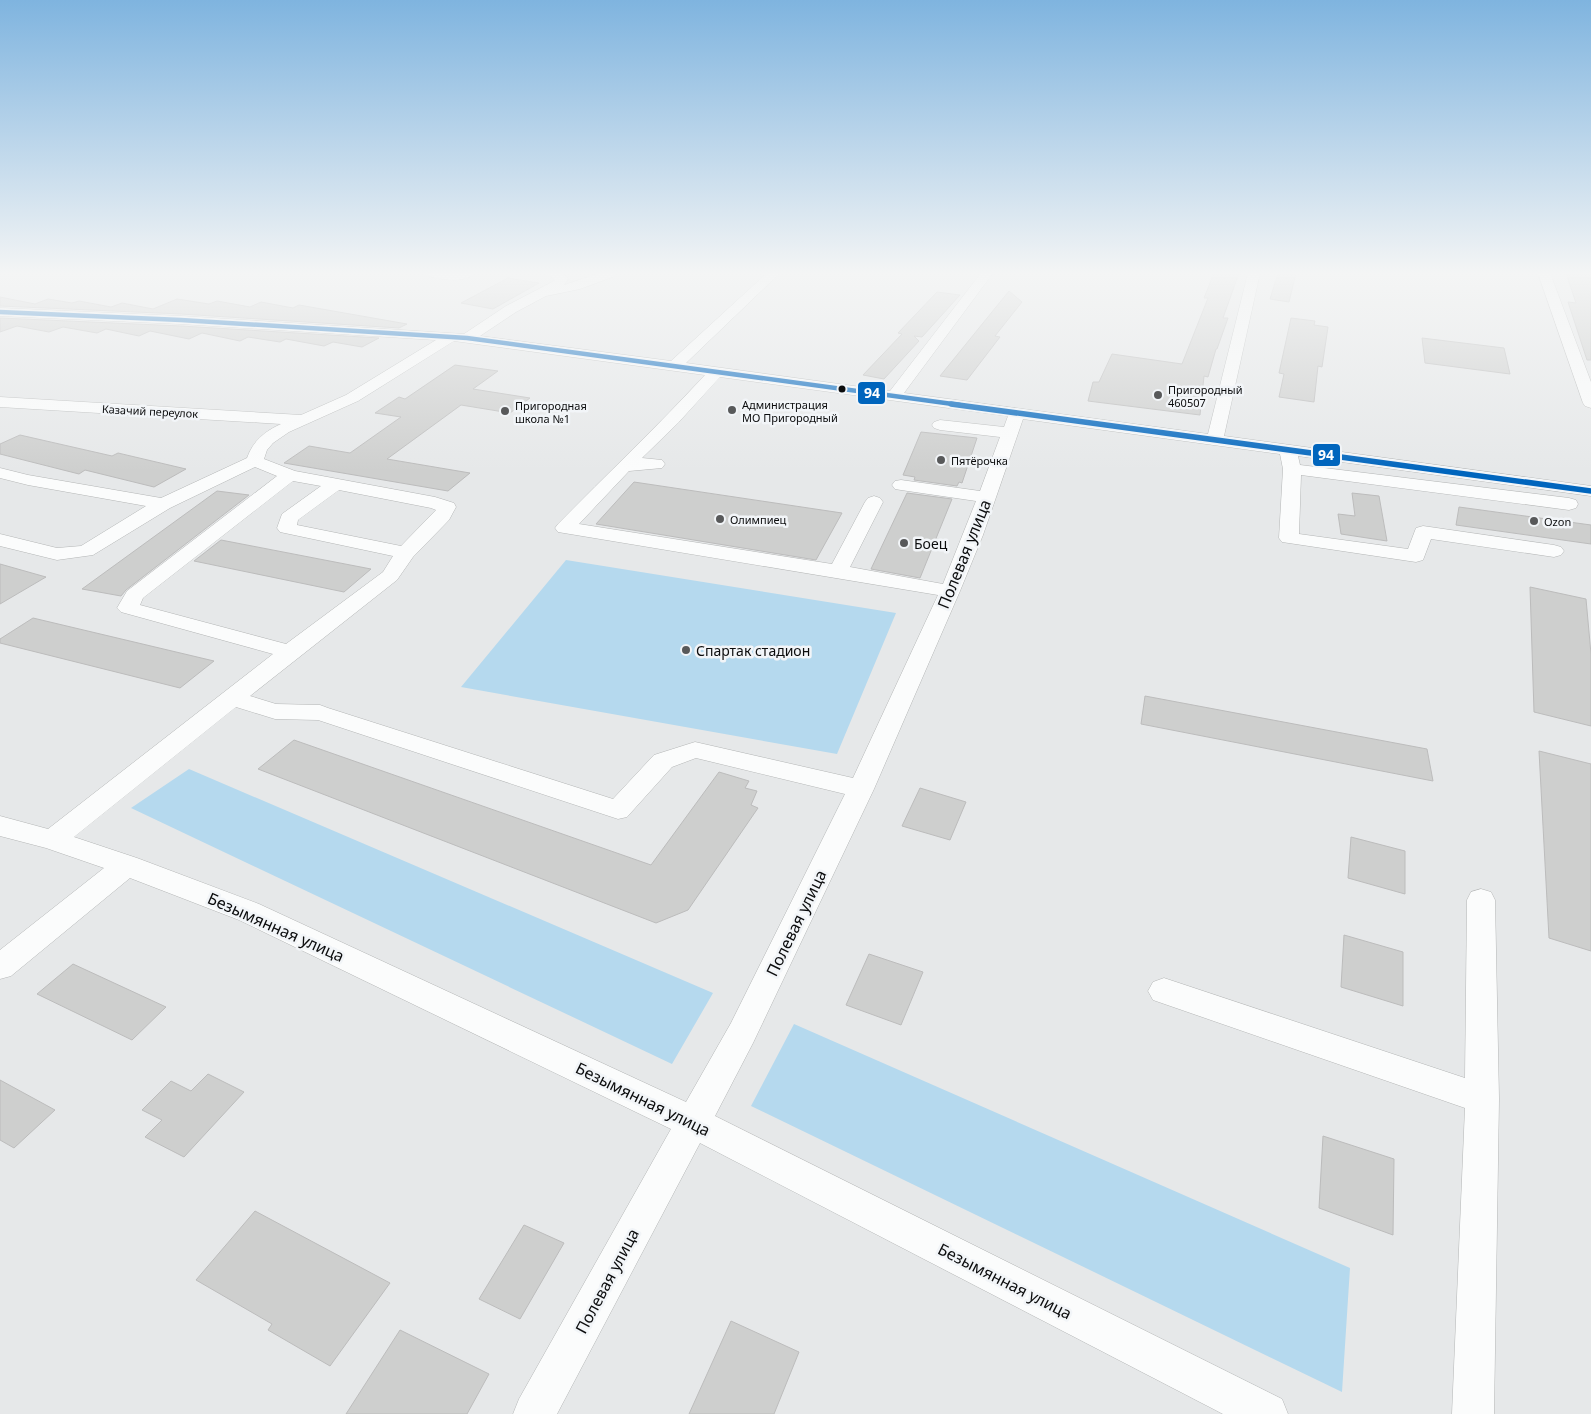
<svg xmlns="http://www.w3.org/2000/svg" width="1591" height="1414" viewBox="0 0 1591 1414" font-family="'Noto Sans',sans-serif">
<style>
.green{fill:#b5d9ee}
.building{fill:#cecfce;stroke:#bcbcbc}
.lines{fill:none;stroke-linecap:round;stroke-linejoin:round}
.minor-casing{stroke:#b4b6b6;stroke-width:1}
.minor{fill:#fbfcfc;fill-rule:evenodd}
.bus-1-far1-casing{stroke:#f2f5f8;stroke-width:7}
.bus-1-casing{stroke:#f2f5f8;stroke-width:9}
.bus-1-far1{stroke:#0065bd;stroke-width:4.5}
.bus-1{stroke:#0065bd;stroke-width:5.5}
.bus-dot{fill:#0b0c0d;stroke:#f2f5f8;stroke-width:2}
.poi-dot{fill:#58595a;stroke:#f2f5f8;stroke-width:2}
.labels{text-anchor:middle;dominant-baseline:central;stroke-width:5;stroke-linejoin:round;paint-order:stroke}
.far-poi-label{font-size:11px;fill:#0b0c0d;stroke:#f2f5f8;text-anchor:start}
.far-street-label{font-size:11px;fill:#0b0c0d;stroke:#f2f5f8}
.poi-label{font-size:14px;fill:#0b0c0d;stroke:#f2f5f8;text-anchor:start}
.near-street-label{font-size:16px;fill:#0b0c0d;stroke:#f2f5f8}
.line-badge{stroke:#f2f5f8;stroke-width:2}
.badge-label{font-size:14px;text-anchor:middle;font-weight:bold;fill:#fff}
</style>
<rect width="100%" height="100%" fill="#e6e8e9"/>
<!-- green -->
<path class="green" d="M566 560 896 613 837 754 461 687Z
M189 769 713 993 672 1064 131 808Z
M794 1024 1350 1268 1342 1392 751 1106Z"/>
<!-- building -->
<path class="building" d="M1214 273H1239L1223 318H1228L1217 349H1216L1208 377 1204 376 1200 415 1088 401 1093 382H1099L1112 354 1182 364 1208 298H1204Z
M1278 273H1296L1289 302 1270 299Z
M1566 273H1591V360H1587L1568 302 1576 303Z
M508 278 539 283 493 309 461 303Z
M1009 291 1022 302 995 336 1000 337 967 380 940 376Z
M937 292 960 295 922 337 914 336 919 341 884 379 863 375 902 334 898 333Z
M0 297 35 304 48 299 72 303 79 301 111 307 122 303 153 309 177 299 209 304 217 301 250 307 261 302 293 308 299 305 407 324 399 328 181 314 0 306Z
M0 318 181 326 379 338 362 347 333 342 324 346 286 339 280 342 248 337 240 341 202 333 189 339 150 331 139 336 106 329 97 333 63 327 49 332 17 326 0 332Z
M1291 318 1315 321 1314 325 1328 327 1322 367 1318 366 1314 402 1279 397 1284 374 1279 373Z
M1422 338 1504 348 1510 374 1425 363Z
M455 365 498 371 473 389 530 398 510 413 461 405 387 459 470 473 448 491 284 463 309 446 350 453 401 417 375 413 399 397 405 399Z
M921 432 977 438 962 483 959 482 957 486 914 480 915 477 903 475Z
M20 435 112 456 118 453 186 469 154 487 85 470 79 474 0 454V444Z
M634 482 842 513 816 560 596 524Z
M217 491 249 495 126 590 121 596 82 589Z
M907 493 952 499 920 578 871 569Z
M1352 493 1379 496 1387 541 1341 534 1338 514 1355 516Z
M1459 507 1591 525V544L1456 525Z
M221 540 371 569 344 592 194 561Z
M0 564 46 577 0 604Z
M1530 587 1586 599 1591 654V726L1534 712Z
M33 618 214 661 180 688 0 643V639Z
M1145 696 1427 749 1433 781 1141 724Z
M294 740 651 865 719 772 749 781 745 788 757 791 751 805 758 808 688 910 656 923 258 769Z
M1539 751 1591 764V951L1549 938Z
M920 788 966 802 950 840 902 826Z
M1351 837 1405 851V894L1348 878Z
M1344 935 1403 952V1006L1341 987Z
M869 954 923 972 901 1025 846 1005Z
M73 964 166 1007 132 1040 37 994Z
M208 1074 244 1092 184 1157 145 1137 162 1120 142 1110 171 1081 191 1091Z
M0 1080 55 1110 14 1148 0 1140Z
M1323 1136 1394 1159 1393 1235 1319 1208Z
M255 1211 390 1283 330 1366 268 1330 272 1324 196 1280Z
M524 1225 564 1243 520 1319 479 1299Z
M731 1321 799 1352 774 1414H689Z
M400 1330 489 1374 467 1414H346Z"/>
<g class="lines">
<defs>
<path id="minor" d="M425 273H475C465 284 440 279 427 276Z
M546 273C555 273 563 271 568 279L564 285 600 273H617L615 276 580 289 546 296 516 312 480 336 671 361 767 273H780L686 363 890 391 981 273H993L904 393 1208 434 1248 273H1260L1224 436 1591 486V496L1298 456 1300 465 1569 498 1576 500 1578 504 1576 508 1569 510 1301 475 1299 534 1408 549 1416 528 1423 526 1554 545 1561 547 1564 551 1561 555 1554 557 1431 539 1423 560 1416 562 1282 542 1279 538 1283 469 1280 454 1023 419 983 535 960 591 874 789 753 1043 715 1116 1282 1399 1288 1414H1223L700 1143 557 1414H513L519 1399 671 1129 239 920 130 878 11 976 0 979V950L104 868 46 848 0 836V816L48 829 273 654 121 612 117 608 127 591 277 476 255 467 170 508 93 555 57 560 0 546V534L57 548 81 546 146 506 28 485 0 478V468L28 475 161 498 247 458C253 441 265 431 281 424L0 407V397L301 415 346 395 436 340 181 324 0 316V308L181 316 464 334 506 306 554 281 555 280ZM454 341 705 375C658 426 607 474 558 524L555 528 558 532 938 595 853 778 695 742 654 755 613 799 328 708 320 705 276 704 250 696 397 580 413 557 449 520 456 507 454 503 435 497 295 471 264 459 267 450 273 443 289 432 358 401ZM720 377 1008 416 1004 427 940 420 934 422 932 425 934 428 940 430 1000 437 980 491 901 480 895 481 892 485 895 489 901 490 976 501 943 584 850 567 883 502 880 498 874 496 868 498 865 502 832 564 579 524 629 471 662 468 665 464 662 460 642 458 678 423ZM293 481 321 486 282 514 277 528 280 532 393 556 383 572 286 644 140 605 143 598ZM339 490 431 508 436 510 401 546 297 525 298 520ZM236 707 275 719 318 720 618 819 627 817 672 767 696 758 845 794 731 1023 686 1102 259 904 137 858 74 837Z
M1538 273H1550L1591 382V408L1585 406 1583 403Z
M1481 889 1491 892 1495 900 1499 1099 1494 1414H1452L1465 1108 1153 1000 1148 991 1153 982 1164 978 1465 1078 1467 900 1471 892Z"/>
</defs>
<!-- minor casing -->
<use href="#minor" class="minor-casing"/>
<!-- minor -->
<use href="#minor" class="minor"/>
<defs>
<path id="bus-1-far1" d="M0 312 181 320 467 338 960 405"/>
<path id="bus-1" d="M951 404 1591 491"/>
</defs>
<!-- bus-1-far1 casing -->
<use href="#bus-1-far1" class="bus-1-far1-casing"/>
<!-- bus-1 casing -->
<use href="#bus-1" class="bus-1-casing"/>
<!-- bus-1-far1 -->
<use href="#bus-1-far1" class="bus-1-far1"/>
<!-- bus-1 -->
<use href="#bus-1" class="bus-1"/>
</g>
<!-- sky -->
<linearGradient id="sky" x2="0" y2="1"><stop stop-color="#7fb4df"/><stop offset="0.58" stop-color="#f4f5f5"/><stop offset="1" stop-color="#f4f5f5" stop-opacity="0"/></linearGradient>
<rect width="1591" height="471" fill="url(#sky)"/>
<!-- markers -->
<circle class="bus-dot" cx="842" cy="389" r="4.5"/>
<g class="poi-dot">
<circle cx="1158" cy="395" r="5"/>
<circle cx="732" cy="410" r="5"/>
<circle cx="505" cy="411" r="5"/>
<circle cx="941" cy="460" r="5"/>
<circle cx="720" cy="519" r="5"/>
<circle cx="1534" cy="521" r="5"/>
<circle cx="904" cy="543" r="5"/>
<circle cx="686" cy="650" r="5"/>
</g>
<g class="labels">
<!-- far-poi labels -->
<g class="far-poi-label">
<text x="1168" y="389">Пригородный<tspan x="1168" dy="13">460507</tspan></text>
<text x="742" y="404">Администрация<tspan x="742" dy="13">МО Пригородный</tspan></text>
<text x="515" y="405">Пригородная<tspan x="515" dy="13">школа №1</tspan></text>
<text x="951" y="460">Пятёрочка</text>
<text x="730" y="519">Олимпиец</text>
<text x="1544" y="521">Ozon</text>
</g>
<!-- far-street labels -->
<g class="far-street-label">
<text transform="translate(150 411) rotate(3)">Казачий переулок</text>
</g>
<!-- poi labels -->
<g class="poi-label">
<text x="914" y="543">Боец</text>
<text x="696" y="650">Спартак стадион</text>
</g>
<!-- near-street labels -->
<g class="near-street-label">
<text transform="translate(964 554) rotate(-68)">Полевая улица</text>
<text transform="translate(796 923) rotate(-64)">Полевая улица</text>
<text transform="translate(276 927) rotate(24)">Безымянная улица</text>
<text transform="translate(643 1099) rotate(26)">Безымянная улица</text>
<text transform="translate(607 1281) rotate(-62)">Полевая улица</text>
<text transform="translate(1005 1281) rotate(27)">Безымянная улица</text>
</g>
</g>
<g class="line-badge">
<rect x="857" y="381" width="29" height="24" rx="5" fill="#0065bd"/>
<rect x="1312" y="443" width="29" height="24" rx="5" fill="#0065bd"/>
</g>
<g class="badge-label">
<text x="872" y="398">94</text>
<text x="1326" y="460">94</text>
</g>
</svg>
